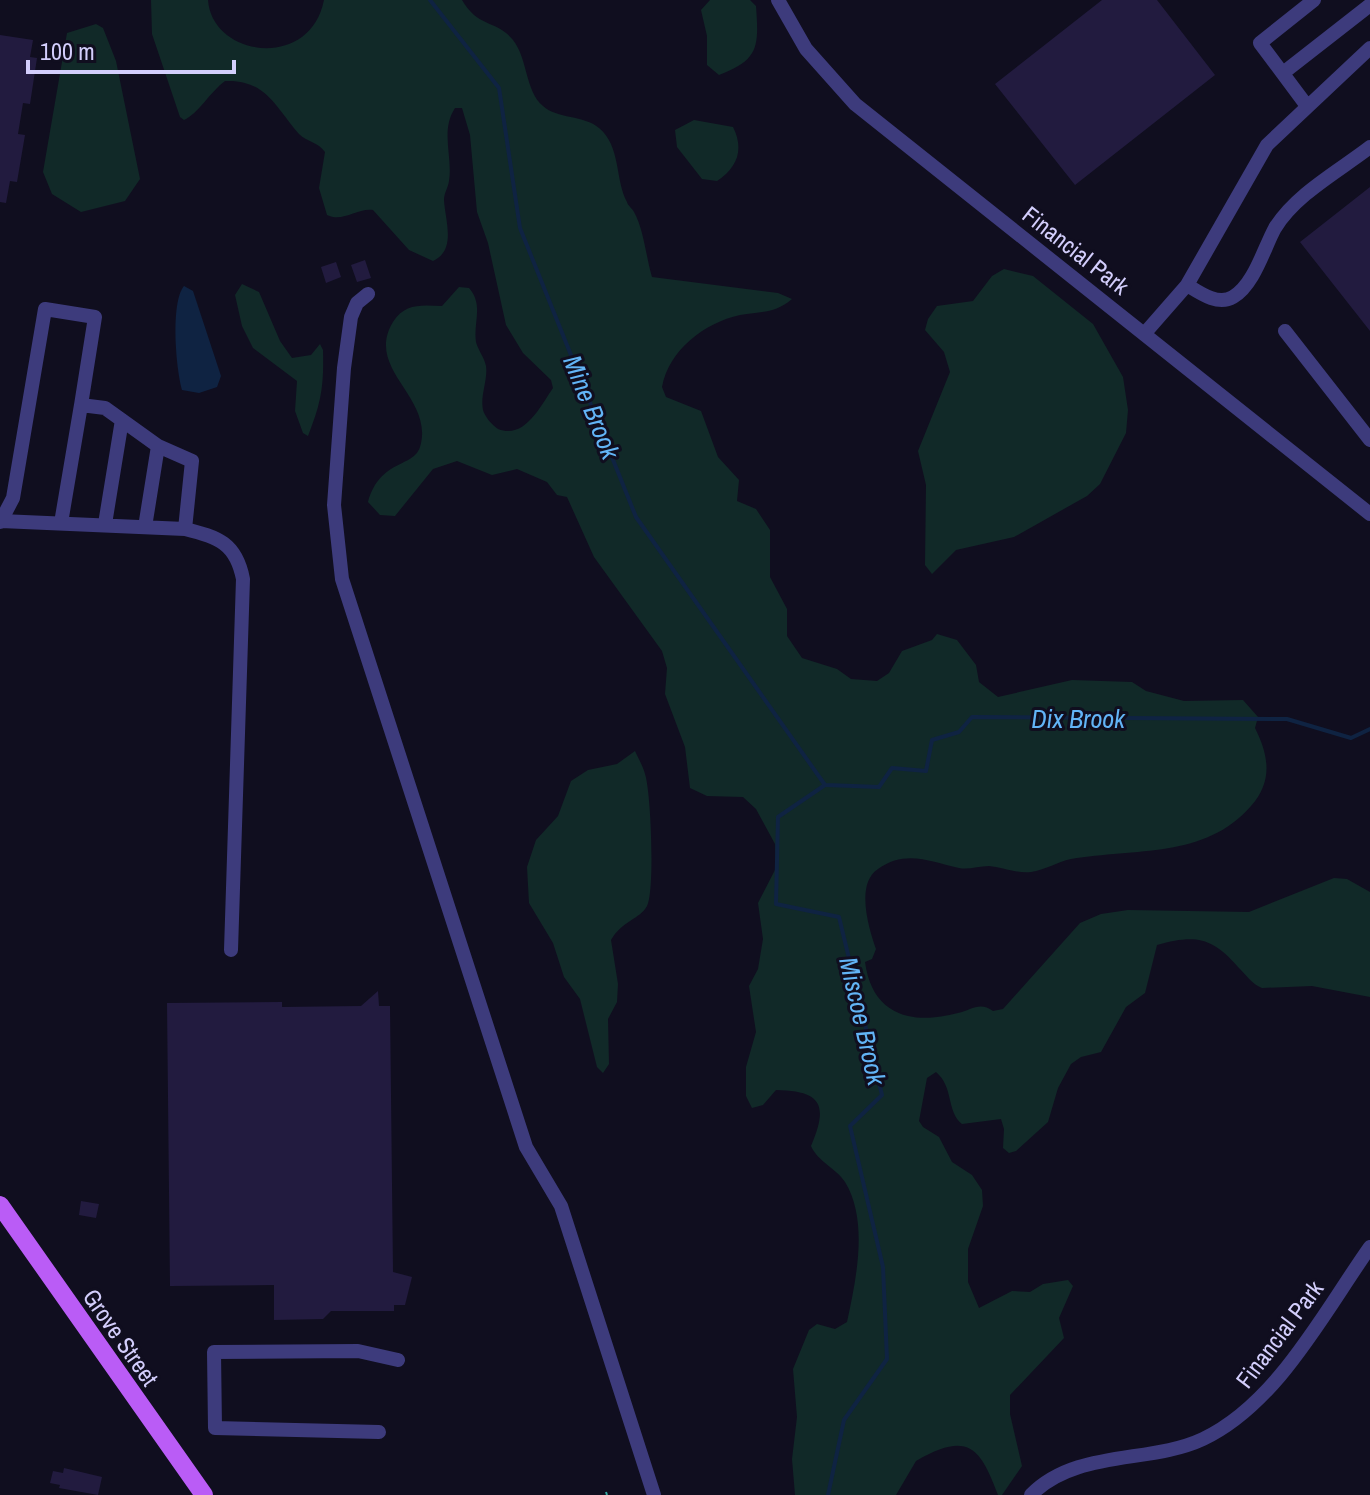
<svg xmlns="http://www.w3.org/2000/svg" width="1370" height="1495" viewBox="0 0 1370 1495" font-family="'Archivo Narrow',sans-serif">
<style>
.green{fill:#112928}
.water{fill:#0f2342}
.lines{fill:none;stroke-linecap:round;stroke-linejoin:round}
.stream{stroke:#0f2342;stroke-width:4}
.building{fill:#221b3f}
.path{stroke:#34aba2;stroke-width:2;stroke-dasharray:4 6;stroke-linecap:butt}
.minor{stroke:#3d3b7c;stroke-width:14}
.major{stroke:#ba5cf6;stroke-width:18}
.labels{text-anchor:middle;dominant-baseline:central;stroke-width:6;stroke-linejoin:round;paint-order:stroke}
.street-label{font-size:24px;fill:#d3cefc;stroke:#100e1f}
.water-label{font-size:26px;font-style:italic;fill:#62b4f6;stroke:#100e1f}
</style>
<rect width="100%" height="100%" fill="#100e1f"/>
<!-- green -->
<path class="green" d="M151 0H208C212 57 310 71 324 0H462C479 29 496 19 513 40 528 59 525 91 543 106 557 119 584 115 599 128 621 146 615 180 627 202 628 206 632 208 634 212 644 230 646 257 652 277L778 293 792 299C774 314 762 311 740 315 704 323 669 350 662 387L666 397 701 411 718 457 739 480 737 501 756 509 770 530V577L787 609V636L802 658 837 669 851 679 877 681 889 673 902 651 932 640 937 634 957 640 976 665 979 682 998 697 1072 680 1132 682 1146 691 1184 701 1243 700 1258 717 1255 728C1269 756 1273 781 1251 806 1205 859 1135 848 1071 859 1057 862 1045 870 1031 872 1018 874 1002 867 989 866 979 866 968 870 959 868 931 862 906 849 878 869 855 884 869 929 876 949L872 959 865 962C872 1014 910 1026 958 1013 971 1010 980 1001 993 1011L1003 1009 1080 923 1101 914 1128 910 1249 912 1334 878 1347 879 1370 892V997L1312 986 1262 988C1252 984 1246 975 1238 967 1211 936 1194 935 1157 945L1145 993 1126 1007 1101 1052 1081 1057 1071 1064 1058 1088 1048 1122 1016 1151 1009 1153 1003 1148 1004 1129 1001 1119 962 1124C946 1111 954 1087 936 1072L927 1078 919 1121 923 1127 939 1137 952 1162 972 1175 982 1190 983 1206 968 1249V1282L979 1308 1012 1291 1030 1292 1043 1284 1068 1280 1073 1286 1059 1318 1064 1338 1010 1395V1414L1022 1466 1002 1495H998C980 1447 968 1431 916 1461L896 1495H795L792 1459 797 1417 793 1369 809 1330 817 1324 835 1329 847 1322C856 1280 869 1221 845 1182 836 1168 818 1162 811 1146 829 1104 821 1091 776 1090L763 1105 752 1108 746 1096V1067L756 1032 749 986 758 969 763 939 758 903 776 868 775 844 756 809 743 797 707 796 690 788 685 747 665 694 667 668 662 651 594 557 567 497 557 495 547 482 517 469 492 475 457 461 433 469 395 516 380 515 368 502C380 459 413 468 420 447 435 397 364 370 393 322 405 303 421 305 442 306L459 287 469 288C484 305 473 323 476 342 478 350 484 357 486 366 488 380 480 396 483 410 485 417 492 425 498 429 525 440 541 405 553 388L551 380 523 353 506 325 488 243 477 212 470 135 462 108H455C440 131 453 157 449 181 448 188 444 193 444 200 445 220 457 250 433 261L409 250 373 210C356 208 343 223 327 215L319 188 325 152C318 142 307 142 299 134 276 108 266 79 225 81 210 92 198 114 184 120L180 117 152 34Z
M710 0H750L756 6C759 47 759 60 719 75L707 65V36L701 10Z
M96 24 103 28 116 61 140 179 125 201 81 212 52 194 43 172 67 33Z
M694 120 733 127C744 149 738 167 717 181L702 179 677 147 675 130Z
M1004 269 1033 276 1093 324 1123 377 1128 410 1126 433 1100 484 1087 496 1014 537 956 550 932 574 925 565 926 485 918 451 950 372 944 352 925 330 928 319 937 306 973 301 992 276Z
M242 284 259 292 280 341 292 358 311 355 320 344 323 350C324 387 321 403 308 436L303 433 295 411 297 381 253 348 242 326 235 295Z
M635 751C638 758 643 766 645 774 651 791 655 891 647 906 640 919 622 921 611 940L618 984 617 1002 608 1019 609 1064 603 1073 597 1067 580 999 564 977 553 943 529 903 527 867 536 840 558 816 571 781 588 770 617 764Z"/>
<!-- water -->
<path class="water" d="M184 286 193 291 221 376 217 387 199 393 182 390C176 370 170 303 184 286Z"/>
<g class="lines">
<!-- stream -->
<path class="stream" d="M430 0 499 88 520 228 636 517 825 785
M825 785 778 817 776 904 839 917 882 1095 850 1126 883 1267 887 1359 844 1420 828 1495
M826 785 879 787 892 768 926 771 932 740 959 732 972 717 1287 719 1351 738 1370 729"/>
</g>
<!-- building -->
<path class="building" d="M1102 0H1157L1215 75 1075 185 995 84Z
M0 35 33 40 30 57 37 58 30 104 23 103 18 134 25 135 17 182 10 181 6 203 0 202Z
M1370 187V331L1300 242Z
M365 260 371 278 357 282 351 265Z
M336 262 341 277 326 283 321 267Z
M378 991 379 1006H390L393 1272 412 1277 405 1305H394V1311H331L323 1319 274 1320V1285L170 1286 167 1003 282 1002V1007L361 1006Z
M81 1201 99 1204 96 1218 79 1215Z
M64 1468 102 1477 98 1495 59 1488 60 1485 50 1483 53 1471 63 1473Z"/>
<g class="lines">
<!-- path -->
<path class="path" d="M606 1492 607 1495"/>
<!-- minor -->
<path class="minor" d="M778 0 806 49 855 104 1370 514
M1283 73 1370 5
M1307 106 1260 43 1314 0
M1187 285C1200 293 1218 306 1233 297 1254 285 1264 248 1275 228 1296 194 1339 171 1370 147
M368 294 357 303 351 317 344 368 334 505 342 579 526 1147 561 1206 654 1495
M1285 331 1370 440
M1145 333 1187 285 1267 145 1370 48
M0 522 1 521 13 498 45 309 95 317 81 405 105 408 158 446 192 461 185 529 1 521
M61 523 81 405
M105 524 122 420
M145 527 158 446
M185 529C218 537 236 543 243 579L231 950
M379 1432 215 1428 214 1352 358 1351 398 1360
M1031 1495C1076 1449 1150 1464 1203 1439 1277 1404 1324 1312 1370 1247"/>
<!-- major -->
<path class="major" d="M0 1205 204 1495"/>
</g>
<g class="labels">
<!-- street labels -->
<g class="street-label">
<text transform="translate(1076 250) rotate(38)">Financial Park</text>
<text transform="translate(1279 1334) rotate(-53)">Financial Park</text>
<text transform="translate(121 1337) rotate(55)">Grove Street</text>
</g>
<!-- water labels -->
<g class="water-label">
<text transform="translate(592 407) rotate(68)">Mine Brook</text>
<text x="1078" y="718">Dix Brook</text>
<text transform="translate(863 1021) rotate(77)">Miscoe Brook</text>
</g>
</g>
<!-- scale -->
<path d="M28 60v12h206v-12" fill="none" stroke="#d3cefc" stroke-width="4"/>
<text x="40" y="60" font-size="24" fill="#d3cefc" stroke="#100e1f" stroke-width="6" paint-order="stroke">100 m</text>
</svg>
